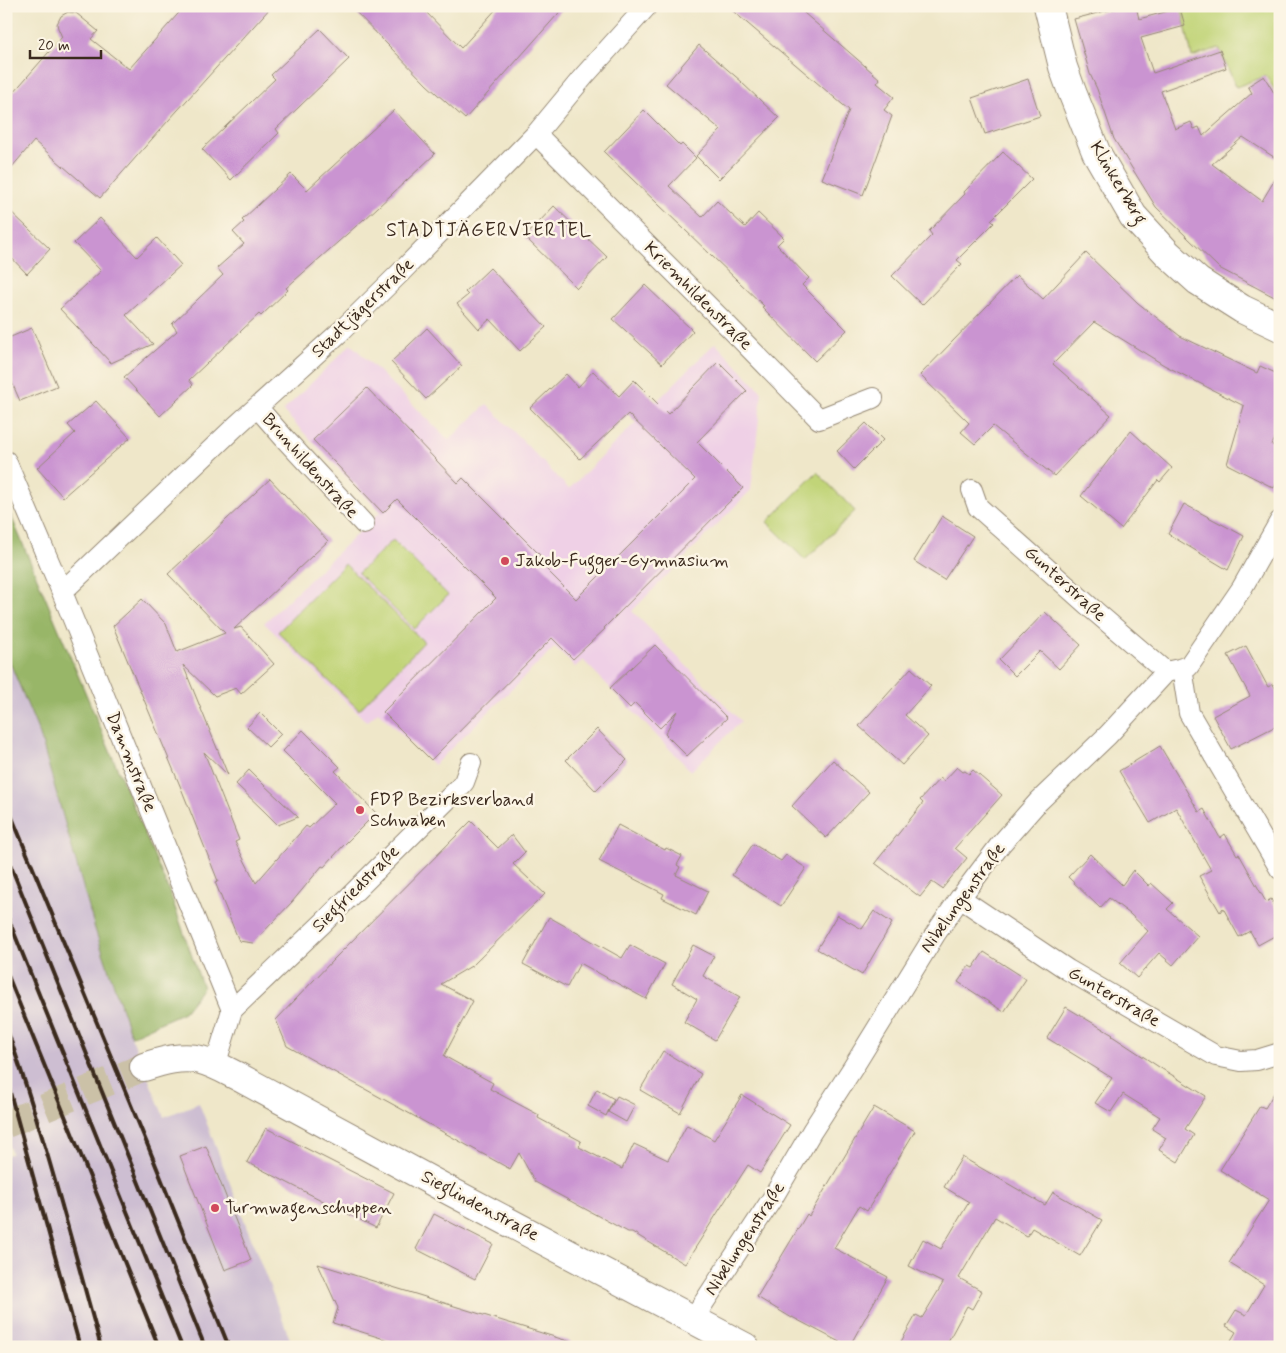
<svg xmlns="http://www.w3.org/2000/svg" width="1286" height="1353" viewBox="0 0 1286 1353" font-family="Mynerve,sans-serif">
<style>
.built{fill:#efd0e6}
.industrial{fill:#cdbed2}
.green{fill:#c1d478;stroke:#7e7f4b}
.forest{fill:#98b668;stroke:#6a7043}
.building{fill:#ca94d1}
.lines{fill:none;stroke-linecap:round;stroke-linejoin:round}
.secondary-tunnel{stroke:#cbc1a7;stroke-width:28;stroke-dasharray:28 14;stroke-linecap:butt}
.street-casing{stroke:#958874;stroke-width:22}
.secondary-casing{stroke:#958874;stroke-width:30}
.street{stroke:#fff;stroke-width:20}
.secondary{stroke:#fff;stroke-width:28}
.rail{stroke:#3b2a1e;stroke-width:4}
.poi-dot{fill:#d1495b;stroke:#fcf5e5;stroke-width:2}
.labels{text-anchor:middle;dominant-baseline:central;stroke-width:5;stroke-linejoin:round;paint-order:stroke}
.street-label{font-size:18px;fill:#3b2a1e;stroke:#fcf5e5}
.poi-label{font-size:18px;fill:#3b2a1e;stroke:#fcf5e5;text-anchor:start}
.neighbourhood-label{font-size:19px;letter-spacing:1px;fill:#3b2a1e;stroke:#fcf5e5}
</style>
<rect width="100%" height="100%" fill="#fcf5e5"/>
<filter id="ink" filterUnits="userSpaceOnUse"><feTurbulence type="fractalNoise" baseFrequency=".02" numOctaves="2"/><feDisplacementMap in="SourceGraphic" scale="10" xChannelSelector="R" yChannelSelector="G"/><feConvolveMatrix kernelMatrix="1 2 1 2 8 2 1 2 1" color-interpolation-filters="sRGB"/></filter>
<filter id="wash" filterUnits="userSpaceOnUse"><feTurbulence type="fractalNoise" baseFrequency=".0096" numOctaves="4" result="noise"/><feDisplacementMap in="SourceGraphic" scale="20" xChannelSelector="R" yChannelSelector="G"/><feGaussianBlur stdDeviation="1.12" result="paint"/><feColorMatrix in="noise" values="0 0 0 0 0 0 0 0 0 0 0 0 0 0 0 0 0 1.4 0 .05"/><feComposite in="paint" operator="in"/></filter>
<g filter="url(#wash)">
<rect width="100%" height="100%" fill="#efe7c9"/>
<!-- built -->
<path class="built" d="M715 343 762 392 751 490 632 611 741 721 691 771 583 660 575 667 555 647 434 765 378 712 367 722 264 623 380 512 283 411 351 344 449 440 487 404 569 489Z"/>
<!-- industrial -->
<path class="industrial" d="M6 653 40 735 95 929 131 1036 164 1117 199 1103 293 1347H6V1156L12 1153 6 1141Z"/>
<!-- green -->
<path class="green" d="M1181 6H1280V98L1266 76 1236 87 1219 48 1192 57Z
M817 472 855 511 805 560 767 522Z
M393 540 448 595 414 629 358 573Z
M345 564 424 642 359 710 278 632Z"/>
<!-- forest -->
<path class="forest" d="M6 504 171 896 203 988 184 1012 131 1036 95 929 40 735 6 653Z"/>
<g id="blocks">
<!-- building -->
<path class="building" d="M185 6H272L159 131 100 198 34 141 6 174V101L62 37 58 28 57 24 61 16 68 12 76 13 98 31 91 39 129 69Z
M350 6H420L461 48 499 6H565L465 119 427 85Z
M727 6H796L880 79 877 83 894 97 884 110 892 116 863 195 822 179 849 110Z
M1125 6H1136L1139 19 1180 8 1185 26 1141 38 1153 73 1220 50 1226 68 1161 91 1175 129 1191 122 1194 129 1199 127 1203 136 1252 93 1248 86 1264 76 1280 103V161L1243 137 1212 164 1262 201 1280 171V300L1219 268 1156 207 1114 139 1097 89 1090 74 1074 19Z
M320 29 349 59 276 129 279 133 231 180 202 149 275 79 271 75Z
M699 45 742 82H741L779 118 719 179 696 156 721 130 666 84Z
M1028 79 1040 116 985 134 972 98Z
M394 110 435 154 364 220V219L286 288 288 290 261 316 259 314 189 380 193 385 160 416 124 377 177 331 172 324 223 275 217 268 244 244 233 232 244 222 242 220 291 174 307 190Z
M644 110 680 146 682 144 696 158 669 186 702 217 717 201 745 227 758 213 784 238 777 245 809 278 802 285 847 330 815 361 762 307 764 306 604 152Z
M1003 152 1032 179 991 220 994 223 957 260 962 264 922 305 892 276 932 235 929 231 965 194 964 192Z
M554 206 607 257 577 288 525 237Z
M6 207 50 249 27 274 6 252Z
M100 218 137 257 157 238 181 265 126 315 153 344 111 363 60 309 101 271 74 243Z
M1086 253 1138 303 1180 336 1257 373 1260 366 1280 375V427L1272 445 1280 449V476L1274 488 1227 464 1244 406 1164 365 1094 322 1053 364 1111 415 1054 476 993 426 975 444 961 432 969 423 920 375 1017 275 1043 299Z
M490 268 546 327 520 351 490 319 479 329 457 304 468 295 465 292Z
M645 285 693 331 662 364 613 319Z
M32 328 57 386 20 401 6 369V339Z
M427 328 462 366 426 399 391 362Z
M718 362 747 391 697 442 743 488 604 628 605 629 573 659 552 638 431 760 383 712 496 598 397 499 383 513 313 440 367 388 458 483 463 478 540 555 536 559 576 599 684 491V490L695 479 628 414 580 459 530 408 566 374 578 387 593 371 619 396 634 380 668 414Z
M96 401 130 438 63 497 37 468 75 433 68 425Z
M866 423 883 440 854 469 837 451Z
M1131 431 1172 468 1160 482 1158 480 1121 529 1081 496Z
M270 479 328 541 234 629 241 627 274 664 241 694 236 688 215 696 183 665 228 775 204 752 239 840 235 842 256 883 306 826 309 828 335 803 283 751 303 730 340 767 335 771 376 813 343 846 324 867 322 866 292 902 253 943 239 941 215 882 218 881 181 788 113 626 142 599 166 624 177 652 225 633 168 574Z
M1184 504 1244 536 1228 570 1168 534Z
M942 516 973 536 944 580 914 561Z
M1045 612 1081 645 1059 669 1040 651 1015 676 999 660Z
M655 645 727 718 687 756 665 734 677 711 660 728 635 703 630 708 610 688Z
M1246 646 1268 687 1273 684 1280 697V724L1231 749 1213 716 1250 696 1228 655Z
M911 668 931 686 905 715 928 736 902 765 859 726Z
M260 713 281 734 268 747 247 727Z
M597 729 627 760 596 791 566 760Z
M1160 746 1199 812 1204 809 1220 838 1225 834 1237 855 1239 854 1266 902 1271 899 1280 914V933L1258 945 1250 931 1239 937 1223 908 1220 912 1199 876 1211 870 1176 808 1150 823 1119 771Z
M833 760 869 792 826 838 792 806Z
M957 767 963 772 965 771 969 774 973 770 1002 795 955 848 967 858 942 889 932 882 920 897 875 863 923 803 920 800 940 778 944 781Z
M249 770 263 784 298 817 278 825 265 812 236 784Z
M471 821 498 848 512 835 525 852 513 864 545 894 473 965 441 984 473 1001 444 1056 493 1083 490 1089 539 1115 538 1118 581 1141 579 1147 622 1169 634 1144 668 1160 687 1125 714 1140 742 1095 790 1125 760 1173 748 1165 685 1264 632 1232H628L535 1182 519 1153 510 1169 287 1046 276 1020 333 960Z
M618 825 665 850 666 848 682 856 677 865 680 867 676 875 708 891 696 915 662 898 664 894 599 861Z
M753 844 781 861 786 855 806 868 781 906 732 875Z
M1090 854 1122 885 1133 870 1149 886 1151 883 1173 903 1167 909 1198 936 1173 965 1159 953 1137 978 1120 963 1148 931 1130 914 1109 898 1100 908 1068 877Z
M874 911 892 923 862 975 817 949 837 915 862 929Z
M549 917 622 958 630 945 665 964 646 999 580 963 567 987 523 964Z
M693 945 714 956 703 976 740 997 715 1040 684 1022 697 999 672 984Z
M984 952 1026 979 1004 1012 958 982 969 966 973 968Z
M1066 1007 1113 1035 1112 1036 1159 1067 1206 1096 1185 1129 1194 1135 1178 1162 1159 1150 1166 1138 1152 1129 1160 1117 1123 1094 1111 1112 1095 1103 1112 1078 1047 1038Z
M663 1051 701 1074 680 1113 640 1090Z
M1280 1083V1347H1227L1236 1332 1226 1326 1236 1310 1246 1315 1264 1285 1229 1263 1269 1200 1220 1170 1260 1106 1265 1108Z
M597 1089 614 1099 606 1116 588 1106Z
M617 1096 635 1105 626 1122 608 1112Z
M874 1107 915 1131 867 1211 859 1206 834 1248 888 1277 849 1347 792 1317V1318L757 1297 807 1214 809 1216Z
M266 1128 394 1193 376 1228 247 1162Z
M206 1146 251 1260 225 1270 180 1156Z
M962 1157 1045 1205 1053 1192 1102 1220 1080 1256 1032 1228 1027 1236 995 1217 959 1278 982 1291 972 1309 967 1306 945 1347H898L916 1315 922 1318 943 1283 909 1266 923 1239 941 1249 969 1202 944 1187Z
M434 1214 493 1244 475 1279 416 1249Z
M318 1264 571 1342 570 1347H410L333 1323 338 1308Z"/>
</g>
</g>
<g filter="url(#ink)">
<use href="#blocks" fill-opacity="0" stroke="#958874" stroke-width="1"/>
<g class="lines">
<!-- secondary-tunnel -->
<path class="secondary-tunnel" d="M6 1124 144 1067"/>
<defs>
<path id="street" d="M536 134 727 325 819 419 873 398
M257 407 285 439 364 524
M6 461 62 592 232 1010 215 1066
M972 490 978 507 1090 607 1166 672
M62 592 236 426 340 332 400 273 536 134 584 76 647 6
M1182 668 1189 713 1280 869
M960 898 1068 970 1216 1056 1241 1061 1257 1060 1280 1053
M232 1010 323 923 460 787 464 782 471 763
M693 1319 772 1199 812 1131 854 1066 936 933 960 898 1000 845 1038 802 1108 735 1166 672 1188 667 1242 588 1280 521"/>
<path id="secondary" d="M1048 6 1063 67 1072 92 1096 152 1133 216 1168 254 1198 281 1242 309 1280 327
M144 1067C162 1061 182 1055 201 1060 213 1063 225 1070 237 1076L448 1190 745 1347"/>
</defs>
<!-- street casing -->
<use href="#street" class="street-casing"/>
<!-- secondary casing -->
<use href="#secondary" class="secondary-casing"/>
<!-- street -->
<use href="#street" class="street"/>
<!-- secondary -->
<use href="#secondary" class="secondary"/>
<!-- rail -->
<path class="rail" d="M6 803 148 1146 229 1347
M6 854 205 1347
M6 913 182 1347
M6 971 159 1347
M6 1027C44 1132 71 1240 101 1347
M6 1078 80 1347"/>
</g>
</g>
<!-- markers -->
<g class="poi-dot">
<circle cx="505" cy="561" r="5"/>
<circle cx="360" cy="810" r="5"/>
<circle cx="215" cy="1208" r="5"/>
</g>
<g class="labels">
<!-- street labels -->
<g class="street-label">
<text transform="translate(1118 183) rotate(59)">Klinkerberg</text>
<text transform="translate(698 296) rotate(45)">Kriemhildenstraße</text>
<text transform="translate(363 308) rotate(-44)">Stadtjägerstraße</text>
<text transform="translate(310 466) rotate(48)">Brunhildenstraße</text>
<text transform="translate(1065 584) rotate(42)">Gunterstraße</text>
<text transform="translate(131 762) rotate(68)">Dammstraße</text>
<text transform="translate(356 889) rotate(-45)">Siegfriedstraße</text>
<text transform="translate(963 898) rotate(-54)">Nibelungenstraße</text>
<text transform="translate(1114 997) rotate(30)">Gunterstraße</text>
<text transform="translate(480 1206) rotate(28)">Sieglindenstraße</text>
<text transform="translate(745 1239) rotate(-57)">Nibelungenstraße</text>
</g>
<!-- poi labels -->
<g class="poi-label">
<text x="515" y="561">Jakob-Fugger-Gymnasium</text>
<text x="370" y="800">FDP Bezirksverband<tspan x="370" dy="21">Schwaben</tspan></text>
<text x="225" y="1208">Turmwagenschuppen</text>
</g>
<!-- neighbourhood labels -->
<g class="neighbourhood-label">
<text x="489" y="230">STADTJÄGERVIERTEL</text>
</g>
</g>
<!-- margin -->
<rect width="1286" height="1353" fill="none" stroke="#fcf5e5" stroke-width="25"/>
<!-- scale -->
<path d="M30 50v8h71v-8" fill="none" stroke="#3b2a1e" stroke-width="2.5"/>
<text x="38" y="50" font-size="15" fill="#3b2a1e" stroke="#fcf5e5" stroke-width="4" paint-order="stroke">20 m</text>
</svg>
